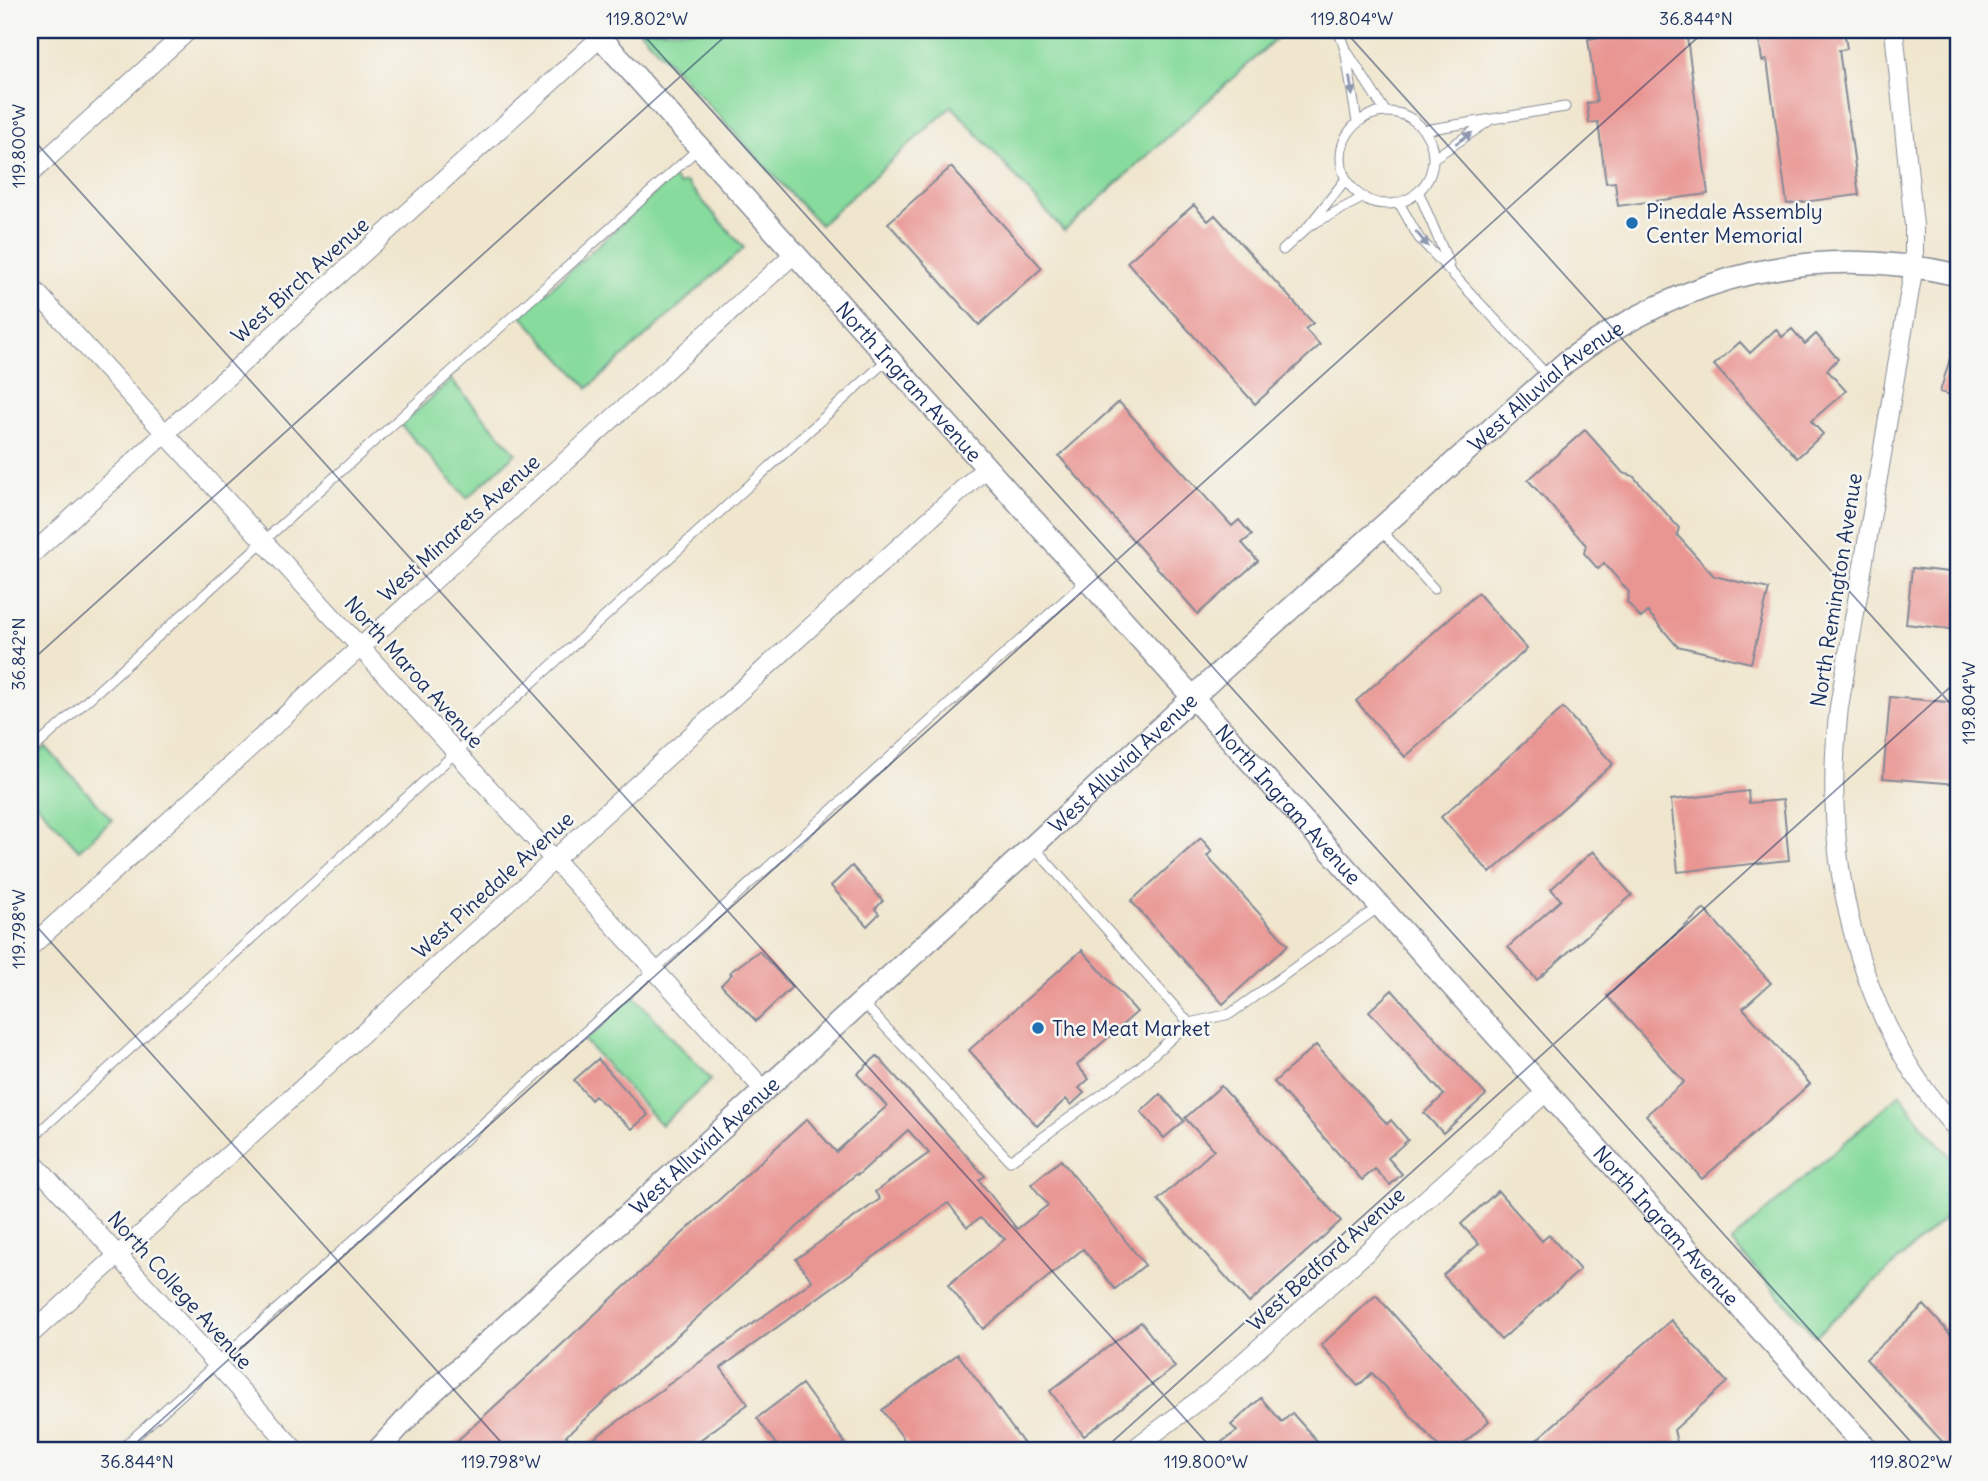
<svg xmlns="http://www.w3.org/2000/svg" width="1988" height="1481" viewBox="0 0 1988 1481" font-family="Delius,sans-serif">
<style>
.green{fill:#87db9c;stroke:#51857d;stroke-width:2}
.building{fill:#e99693;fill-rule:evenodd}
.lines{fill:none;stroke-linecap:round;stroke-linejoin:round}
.service-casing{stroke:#868a96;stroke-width:11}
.minor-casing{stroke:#868a96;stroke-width:20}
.tertiary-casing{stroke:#868a96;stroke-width:24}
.service{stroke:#fff;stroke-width:9}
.minor{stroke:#fff;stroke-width:18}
.tertiary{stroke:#fff;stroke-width:21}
.oneway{fill:#8d97ae}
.ticks{fill:none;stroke:#1b2f5e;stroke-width:2;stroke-opacity:0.45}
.poi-dot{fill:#1f6fb2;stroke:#f6f6f2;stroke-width:2.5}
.labels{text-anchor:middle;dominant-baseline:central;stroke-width:5;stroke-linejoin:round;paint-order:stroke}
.poi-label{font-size:21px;fill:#1b2f5e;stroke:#f6f6f2;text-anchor:start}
.street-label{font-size:21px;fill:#1b2f5e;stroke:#f6f6f2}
.neatline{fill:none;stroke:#1b2f5e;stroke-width:2.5}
.ticks-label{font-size:18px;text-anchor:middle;fill:#1b2f5e}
</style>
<rect width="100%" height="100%" fill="#f6f6f2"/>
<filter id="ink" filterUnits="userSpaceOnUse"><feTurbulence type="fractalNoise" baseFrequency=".0143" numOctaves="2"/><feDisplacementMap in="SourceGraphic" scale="14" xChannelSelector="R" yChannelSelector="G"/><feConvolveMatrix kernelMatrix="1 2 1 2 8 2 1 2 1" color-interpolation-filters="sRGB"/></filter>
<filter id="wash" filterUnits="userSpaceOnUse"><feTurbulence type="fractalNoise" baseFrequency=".00686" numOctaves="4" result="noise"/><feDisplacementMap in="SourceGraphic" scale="28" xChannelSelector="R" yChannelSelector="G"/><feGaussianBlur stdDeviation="1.57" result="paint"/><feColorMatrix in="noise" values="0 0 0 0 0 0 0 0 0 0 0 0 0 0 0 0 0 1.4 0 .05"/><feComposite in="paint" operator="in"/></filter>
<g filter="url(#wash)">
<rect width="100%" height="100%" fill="#f0e6ce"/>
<!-- green -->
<path class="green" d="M639 30H1286L1064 231 952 106 820 225Z
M673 177 679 185 686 182 744 248 588 388 521 315Z
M451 380 516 453 467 498 401 425Z
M46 747 112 820 79 850 30 796V762Z
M632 994 711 1080 661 1125 583 1039Z
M1900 1094 1922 1125 1958 1165V1206L1815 1336 1731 1242Z"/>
<g id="blocks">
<!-- building -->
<path class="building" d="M1598 30H1686L1708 194 1618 206 1615 182 1606 183 1598 122 1589 123 1587 103 1597 102 1588 39 1599 37Z
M1758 30H1844L1847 49 1839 50 1859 195 1787 204 1767 60 1762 61Z
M951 167 1042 268 979 325 888 223Z
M1194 205 1208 221 1215 215 1313 323 1305 329 1320 345 1255 404 1127 262Z
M1776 329 1782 337 1792 329 1805 344 1816 334 1838 359 1827 370 1846 391 1811 421 1823 434 1797 458 1714 365 1740 342 1750 353Z
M1954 345 1958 346V397L1940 392Z
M1119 402 1232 526 1239 520 1252 535 1242 543 1258 561 1198 614 1059 456Z
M1585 430 1623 473 1633 476 1679 528 1677 535 1714 576 1769 589 1751 663 1677 646 1648 612 1641 618 1627 602 1629 592 1604 563 1598 569 1584 553 1586 545 1528 480Z
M1912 568 1958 573V630L1906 624Z
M1478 593 1527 649 1405 757 1356 701Z
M1890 697 1958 703V784L1883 778Z
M1563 708 1613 764 1490 873 1441 817Z
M1748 791 1749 803 1783 800 1789 860 1678 872 1671 800Z
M1201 838 1212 851 1207 856 1288 945 1223 1004 1131 901Z
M1593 851 1632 895 1537 980 1508 947 1561 900 1551 889Z
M852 866 883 901 875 909 879 914 867 926 831 886Z
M1704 909 1771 983 1743 1008 1810 1084 1702 1179 1646 1115 1684 1082 1607 996Z
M1082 950 1137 1012 1077 1065 1089 1079 1079 1088 1084 1093 1071 1105 1066 1099 1037 1126 969 1050Z
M759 951 792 987 756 1021 721 985 732 974 730 972Z
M1392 990 1486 1095 1443 1133 1424 1113 1444 1095 1369 1011Z
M1316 1045 1387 1124 1391 1120 1408 1140 1388 1158 1402 1174 1390 1185 1375 1169 1362 1180 1274 1082Z
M877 1056 985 1176 979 1180 1017 1229 1048 1205 1031 1184 1061 1160 1145 1265 1115 1289 1083 1249 983 1329 948 1285 1005 1239 980 1218 967 1227 948 1203 721 1368 748 1404 685 1451H446L807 1119 836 1152 887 1106 857 1074ZM908 1130 929 1153 875 1192 880 1199 796 1259 812 1281 578 1450 566 1436 856 1174 858 1175Z
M598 1059 648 1115 632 1129 595 1096 591 1100 574 1080Z
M1221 1086 1341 1221 1249 1303 1158 1200 1214 1150 1185 1118Z
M1160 1094 1184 1121 1164 1138 1141 1112Z
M1498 1191 1542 1241 1549 1235 1580 1270 1501 1340 1443 1275 1479 1244 1461 1224Z
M1376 1295 1489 1421 1455 1451H1443L1372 1373 1358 1386 1321 1345Z
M1924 1305 1958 1343V1451H1951L1866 1359Z
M1671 1320 1727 1382 1674 1430 1679 1451H1524Z
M1141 1322 1175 1367 1084 1436 1050 1391Z
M958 1354 1029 1451H913L882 1410Z
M802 1384 845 1443 835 1451H781L757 1418Z
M1261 1398 1282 1422 1292 1413 1326 1451H1209L1237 1431 1231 1425Z"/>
</g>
</g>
<g filter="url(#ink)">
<use href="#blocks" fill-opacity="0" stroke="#868a96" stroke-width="2"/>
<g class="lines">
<defs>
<path id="service" d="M1338 30 1345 49 1357 122
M1348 53 1385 111
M1341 158a46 46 0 1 1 92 0a46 46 0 1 1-92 0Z
M1425 130 1565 107
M1434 158 1489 121
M1419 193 1449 264
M1399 203 1419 238 1548 376
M1313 224 1364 197
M1283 250 1308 227 1346 179
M1380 529 1434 589
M30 752 699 148
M1033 846 1189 1023
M863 1003 1010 1161 1137 1069 1189 1023 1230 1014 1379 907
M30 1140 888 359
M119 1451 1087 580"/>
<path id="minor" d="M1894 30 1914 226V266L1839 707C1821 856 1854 1016 1958 1131
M30 174 189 30
M30 285 764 1090
M30 556 601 37
M30 947 794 254
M30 1159 296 1451
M30 1335 986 468
M1131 1451 1212 1390 1545 1093"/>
<g id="tertiary">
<path id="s1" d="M594 30 1869 1451"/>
<path id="s2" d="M377 1451 423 1401 1033 846 1220 672 1566 362C1685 274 1813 242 1958 275"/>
</g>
</defs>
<!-- service casing -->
<use href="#service" class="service-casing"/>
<!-- minor casing -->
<use href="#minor" class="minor-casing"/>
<!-- tertiary casing -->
<use href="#tertiary" class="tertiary-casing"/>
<!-- service -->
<use href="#service" class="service"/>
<!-- minor -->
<use href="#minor" class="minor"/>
<!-- tertiary -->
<use href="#tertiary" class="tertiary"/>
</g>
<!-- one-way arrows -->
<defs><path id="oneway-solid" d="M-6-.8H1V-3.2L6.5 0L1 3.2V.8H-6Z" transform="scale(1.75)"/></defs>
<g class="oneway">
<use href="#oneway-solid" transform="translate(1351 86) rotate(81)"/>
<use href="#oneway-solid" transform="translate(1464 138) rotate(-34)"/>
<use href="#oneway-solid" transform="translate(1422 239) rotate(51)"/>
</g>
</g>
<!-- ticks -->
<path class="ticks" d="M639 30 1919 1451M1344 30 1958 712M30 136 1214 1451M30 662 732 30M30 919 509 1451M127 1451 1706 30M1102 1451 1958 680"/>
<!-- markers -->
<g class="poi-dot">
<circle cx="1632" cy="223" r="7"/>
<circle cx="1038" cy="1028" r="7"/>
</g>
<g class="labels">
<!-- poi labels -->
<g class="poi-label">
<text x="1646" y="211">Pinedale Assembly<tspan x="1646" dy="24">Center Memorial</tspan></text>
<text x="1052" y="1028">The Meat Market</text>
</g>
<!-- street labels -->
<g class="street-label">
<text transform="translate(300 280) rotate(-42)">West Birch Avenue</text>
<text stroke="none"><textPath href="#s1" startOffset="472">North Ingram Avenue</textPath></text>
<text stroke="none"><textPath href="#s2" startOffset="1582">West Alluvial Avenue</textPath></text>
<text transform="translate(459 528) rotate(-42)">West Minarets Avenue</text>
<text transform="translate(1836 590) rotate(-81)">North Remington Avenue</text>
<text transform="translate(414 672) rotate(48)">North Maroa Avenue</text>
<text stroke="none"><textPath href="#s2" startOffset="1015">West Alluvial Avenue</textPath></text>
<text stroke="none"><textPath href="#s1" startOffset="1040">North Ingram Avenue</textPath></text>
<text transform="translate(493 885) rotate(-42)">West Pinedale Avenue</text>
<text stroke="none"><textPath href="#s2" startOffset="448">West Alluvial Avenue</textPath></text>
<text stroke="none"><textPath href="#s1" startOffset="1606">North Ingram Avenue</textPath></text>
<text transform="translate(1326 1259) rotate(-42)">West Bedford Avenue</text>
<text transform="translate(180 1290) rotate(48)">North College Avenue</text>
</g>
</g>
<!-- margin -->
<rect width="1988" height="1481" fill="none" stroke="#f6f6f2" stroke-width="77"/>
<rect x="38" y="38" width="1912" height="1404" class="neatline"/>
<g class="ticks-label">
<text x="647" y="25">119.802°W</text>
<text x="1352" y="25">119.804°W</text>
<text x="1696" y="25">36.844°N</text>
<text transform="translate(19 146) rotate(-90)" y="6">119.800°W</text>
<text transform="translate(19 654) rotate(-90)" y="6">36.842°N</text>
<text transform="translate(1969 703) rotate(-90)" y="6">119.804°W</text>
<text transform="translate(19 929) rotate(-90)" y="6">119.798°W</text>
<text x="137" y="1468">36.844°N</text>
<text x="501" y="1468">119.798°W</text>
<text x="1206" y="1468">119.800°W</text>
<text x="1911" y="1468">119.802°W</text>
</g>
</svg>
